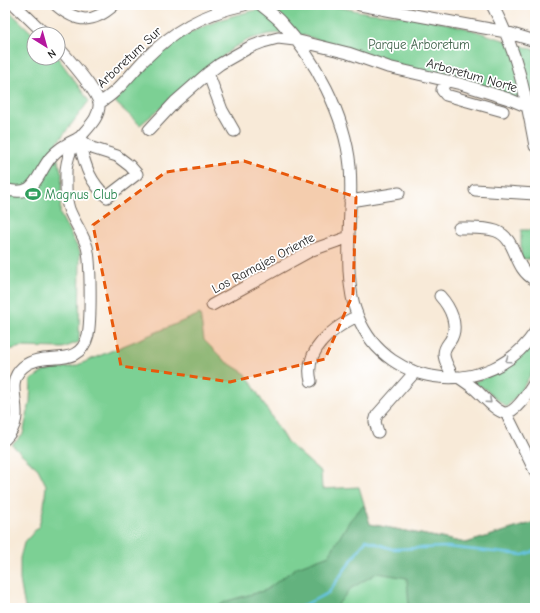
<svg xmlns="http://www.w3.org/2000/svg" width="540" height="613" viewBox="0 0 540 613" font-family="'Comic Neue',sans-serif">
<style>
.green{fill:#7bd094;stroke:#4c7658}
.forest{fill:#64b27e;stroke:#40674d}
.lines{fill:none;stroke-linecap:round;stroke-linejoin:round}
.stream{stroke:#65c3e3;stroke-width:2.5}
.minor-casing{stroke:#69645e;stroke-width:13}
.minor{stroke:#fff;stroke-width:11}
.oneway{stroke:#999}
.marked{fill:#e8590c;fill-opacity:0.2;stroke:#e8590c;stroke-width:3;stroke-dasharray:8 5;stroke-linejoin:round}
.labels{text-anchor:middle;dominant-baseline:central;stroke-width:3.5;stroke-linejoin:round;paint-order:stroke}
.park-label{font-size:13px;fill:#42644c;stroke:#fff}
.street-label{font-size:13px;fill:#1c1c1c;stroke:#fff}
.leisure-label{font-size:13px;fill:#27864d;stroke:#fff;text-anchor:start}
</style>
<rect width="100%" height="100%" fill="#fff"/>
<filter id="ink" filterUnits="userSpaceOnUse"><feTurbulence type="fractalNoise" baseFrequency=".025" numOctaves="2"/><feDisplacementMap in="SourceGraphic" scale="8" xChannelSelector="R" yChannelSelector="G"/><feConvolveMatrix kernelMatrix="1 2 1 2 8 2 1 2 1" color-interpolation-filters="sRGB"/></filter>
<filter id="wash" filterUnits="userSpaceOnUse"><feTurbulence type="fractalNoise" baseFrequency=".012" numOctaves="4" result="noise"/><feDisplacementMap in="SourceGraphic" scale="16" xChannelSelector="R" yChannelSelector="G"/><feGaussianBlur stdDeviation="0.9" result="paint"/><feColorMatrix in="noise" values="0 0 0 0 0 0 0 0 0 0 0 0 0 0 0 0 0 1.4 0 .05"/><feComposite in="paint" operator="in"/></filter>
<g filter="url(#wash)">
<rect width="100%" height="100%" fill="#f8ead8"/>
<!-- green -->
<path class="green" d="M298 5 337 7 369 13 420 17 466 28 535 50V105L401 67 303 35 286 33 269 34 250 39 233 48 140 125 115 102C130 84 145 65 163 50 169 44 177 40 184 36 219 17 258 7 298 5Z
M5 7 34 35V58H58L89 101 54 147 62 174 60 214 80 252 79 342 63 348 21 347 5 351Z
M521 230H534V259H521Z
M200 314 204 340 225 361 246 374 286 441 321 472 322 489 359 487 370 524 466 543 535 522V608H25L20 580V558L24 543 39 526 44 506 46 485 38 469 12 445 23 434 30 402 31 380 44 371 75 366Z
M535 339C535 346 536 354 535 361 533 376 517 397 506 407L485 389 472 382C501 374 517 362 535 339Z"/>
<!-- forest -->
<path class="forest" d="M364 505 370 524 466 543 535 522V608H409L407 578 377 573 350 589 335 608H214L227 601 266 590 297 567 329 555 350 520Z"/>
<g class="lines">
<!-- stream -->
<path class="stream" d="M298 608 328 593 366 540 392 549 447 547 523 555 535 551"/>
</g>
</g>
<g filter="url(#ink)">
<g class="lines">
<defs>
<path id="minor" d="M15 5 45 34
M56 5C77 23 93 24 114 5
M261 5C267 10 274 15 280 21 315 58 345 115 350 166 351 180 351 195 350 209 349 241 345 287 358 317 388 391 491 399 535 332
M360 5 506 32 535 41
M492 5C517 49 526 97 535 146
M208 73 222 110 234 131
M445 81 442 90 446 95 503 111
M99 103C117 93 129 76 143 61 173 31 202 14 244 5
M149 130 175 102 208 73 220 64 250 47 263 42 278 38 295 40 348 53 388 67 461 84 509 99 535 110
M78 138 92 148 117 156 130 166 137 174 107 197C87 179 85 163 78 138Z
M5 189C36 199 36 175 51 157 57 150 68 143 77 139
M475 190 535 194
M350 201 399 193
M459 228C470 228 485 227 496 231 518 239 512 268 535 280
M440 296C450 307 460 326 450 341 447 345 444 348 444 354 444 363 451 369 452 377
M212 305 312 250 349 237
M458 377C464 381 470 385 476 390 483 396 496 412 505 413 516 413 530 390 535 382
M311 381C303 350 333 328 357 316
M506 413 535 471
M378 432 375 422 377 415 415 372
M5 439C31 413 0 387 23 367 44 349 79 371 88 335 91 320 91 261 87 247 83 234 74 222 69 209 65 198 66 182 66 170 67 162 69 153 73 147 80 133 101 121 99 103 97 91 67 57 58 47"/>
</defs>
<!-- minor casing -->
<use href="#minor" class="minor-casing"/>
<!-- minor -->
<use href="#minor" class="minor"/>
</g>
<!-- one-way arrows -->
<defs><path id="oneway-chevron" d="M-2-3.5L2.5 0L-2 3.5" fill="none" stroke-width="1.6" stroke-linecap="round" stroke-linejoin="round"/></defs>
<g class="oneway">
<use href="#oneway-chevron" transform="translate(508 360) rotate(145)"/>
<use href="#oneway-chevron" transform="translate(489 401) rotate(42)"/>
</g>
</g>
<!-- marked area -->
<path class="marked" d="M244 161 356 197 353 294 325 359 230 382 121 366 93 225 166 172Z"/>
<!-- icons -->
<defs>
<symbol id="stadium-bare" viewBox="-9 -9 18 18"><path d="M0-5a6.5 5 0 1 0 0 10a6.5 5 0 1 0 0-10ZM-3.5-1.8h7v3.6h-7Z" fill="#2e9e5b" stroke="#fff" stroke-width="2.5" paint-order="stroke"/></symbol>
</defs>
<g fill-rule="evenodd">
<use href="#stadium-bare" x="22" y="183" width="22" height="22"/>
</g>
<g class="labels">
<!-- park labels -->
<g class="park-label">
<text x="419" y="44">Parque Arboretum</text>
</g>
<!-- street labels -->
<g class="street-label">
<text transform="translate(129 57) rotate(-43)">Arboretum Sur</text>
<text transform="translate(472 75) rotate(16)">Arboretum Norte</text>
<text transform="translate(263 263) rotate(-28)">Los Ramajes Oriente</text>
</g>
<!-- leisure labels -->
<g class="leisure-label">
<text x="45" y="194">Magnus Club</text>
</g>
</g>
<!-- margin -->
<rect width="540" height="613" fill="none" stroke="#fff" stroke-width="20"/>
<!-- north arrow -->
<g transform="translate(46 46) rotate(143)"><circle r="19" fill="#ffffff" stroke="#a4a4a4"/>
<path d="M0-3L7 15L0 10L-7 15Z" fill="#b5179e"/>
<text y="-6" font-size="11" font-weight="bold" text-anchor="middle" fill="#1c1c1c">N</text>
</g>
</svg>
